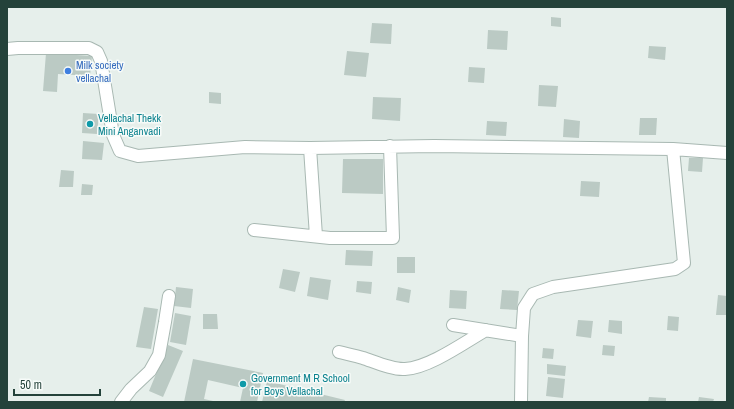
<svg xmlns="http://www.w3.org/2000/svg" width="734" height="409" viewBox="0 0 734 409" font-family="'Archivo Narrow',sans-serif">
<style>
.building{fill:#bbcac4}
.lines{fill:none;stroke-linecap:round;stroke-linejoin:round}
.minor-casing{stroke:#a8b8b2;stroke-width:14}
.minor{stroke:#fff;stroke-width:12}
.shop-dot{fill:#3f7fe0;stroke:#f7fbf9;stroke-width:1.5}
.culture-dot{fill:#0f9aa8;stroke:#f7fbf9;stroke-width:1.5}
.labels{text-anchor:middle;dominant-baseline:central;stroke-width:3;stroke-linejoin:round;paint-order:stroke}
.shop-label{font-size:11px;fill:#366cbe;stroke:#f7fbf9;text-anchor:start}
.culture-label{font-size:11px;fill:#0d838f;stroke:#f7fbf9;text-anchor:start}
</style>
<rect width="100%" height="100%" fill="#e6efeb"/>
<!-- building -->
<path class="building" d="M551 17 561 18V27L551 26Z
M372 23 392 24 391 44 370 43Z
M488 30 508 31 507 50 487 49Z
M649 46 666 47 665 60 648 58Z
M347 51 369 53 366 77 344 75Z
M46 53 92 56 90 76 58 74 57 92 43 91Z
M469 67 485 68 484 83 468 82Z
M539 85 558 86 556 107 538 106Z
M209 92 221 93V104L209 103Z
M373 97 401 98 400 121 372 119Z
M83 113 99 114 97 134 82 133Z
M640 118H657L656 135H639Z
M564 119 580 121 579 138 563 137Z
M487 121 507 122 506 136 486 135Z
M83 141 104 143 102 160 82 159Z
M689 158H703L702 172 688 171Z
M343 159H383V194L342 193Z
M61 170 74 171 73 187H59Z
M581 181 600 182 599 197 580 196Z
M82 184 93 185 92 195H81Z
M346 250 373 251 372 266 345 265Z
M397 257H415V273H397Z
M283 269 300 272 295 292 279 288Z
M310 277 331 280 328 300 307 296Z
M357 281 372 282 371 294 356 292Z
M176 287 193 289 191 308 174 306Z
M398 287 411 290 409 303 396 300Z
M450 290 467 291 466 309 449 308Z
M502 290 519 291 517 310 500 309Z
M718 295 727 296V315H716Z
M144 307 158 309 151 349 136 347Z
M175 313 191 316 186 345 170 342Z
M203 314H217L218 329H203Z
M668 316 679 317 678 331 667 330Z
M578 320 593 321 591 338 576 336Z
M609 320 622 321V334L608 332Z
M168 345 183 351 163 397 149 391Z
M603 345 615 346 614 356 602 355Z
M543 348 554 349 553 359 542 358Z
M193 359 263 373 257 402H240L243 388 208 380 204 399 213 401V402H184Z
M547 364 566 366 565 376 547 374Z
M548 377 565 379 563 398 546 396Z
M267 381 345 400 344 402H262Z
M649 397 666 398V402H648Z
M699 397 714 399 713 402H698Z"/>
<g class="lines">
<defs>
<path id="minor" d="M7 49 18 48H89L97 52 101 61 113 135 120 151 138 156 245 147 310 148 434 146 673 149 727 153
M310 148 316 236
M254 230 330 238H393L390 146
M453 325 522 336
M339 352C347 354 356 356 363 358 375 362 393 370 405 369 429 368 465 342 486 330
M121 402 131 389 150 371 159 355 165 322 169 296
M521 402 522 336 524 308 533 294 553 287 675 269 684 263 673 149"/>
</defs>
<!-- minor casing -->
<use href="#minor" class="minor-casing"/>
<!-- minor -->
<use href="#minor" class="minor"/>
</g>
<!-- markers -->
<circle class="shop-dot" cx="68" cy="71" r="4"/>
<g class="culture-dot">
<circle cx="90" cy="124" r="4"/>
<circle cx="243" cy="384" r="4"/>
</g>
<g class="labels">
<!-- shop labels -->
<g class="shop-label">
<text x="76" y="65">Milk society<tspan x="76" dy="13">vellachal</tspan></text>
</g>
<!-- culture labels -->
<g class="culture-label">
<text x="98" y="118">Vellachal Thekk<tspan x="98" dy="13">Mini Anganvadi</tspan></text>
<text x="251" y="378">Government M R School<tspan x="251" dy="13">for Boys Vellachal</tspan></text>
</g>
</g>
<!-- border -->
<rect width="734" height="409" fill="none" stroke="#24423a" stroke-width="16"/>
<!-- scale -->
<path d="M14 389v6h86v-6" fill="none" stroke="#24423a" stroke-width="2"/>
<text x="20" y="389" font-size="12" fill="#24423a" stroke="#f7fbf9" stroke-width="3" paint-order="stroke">50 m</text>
</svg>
